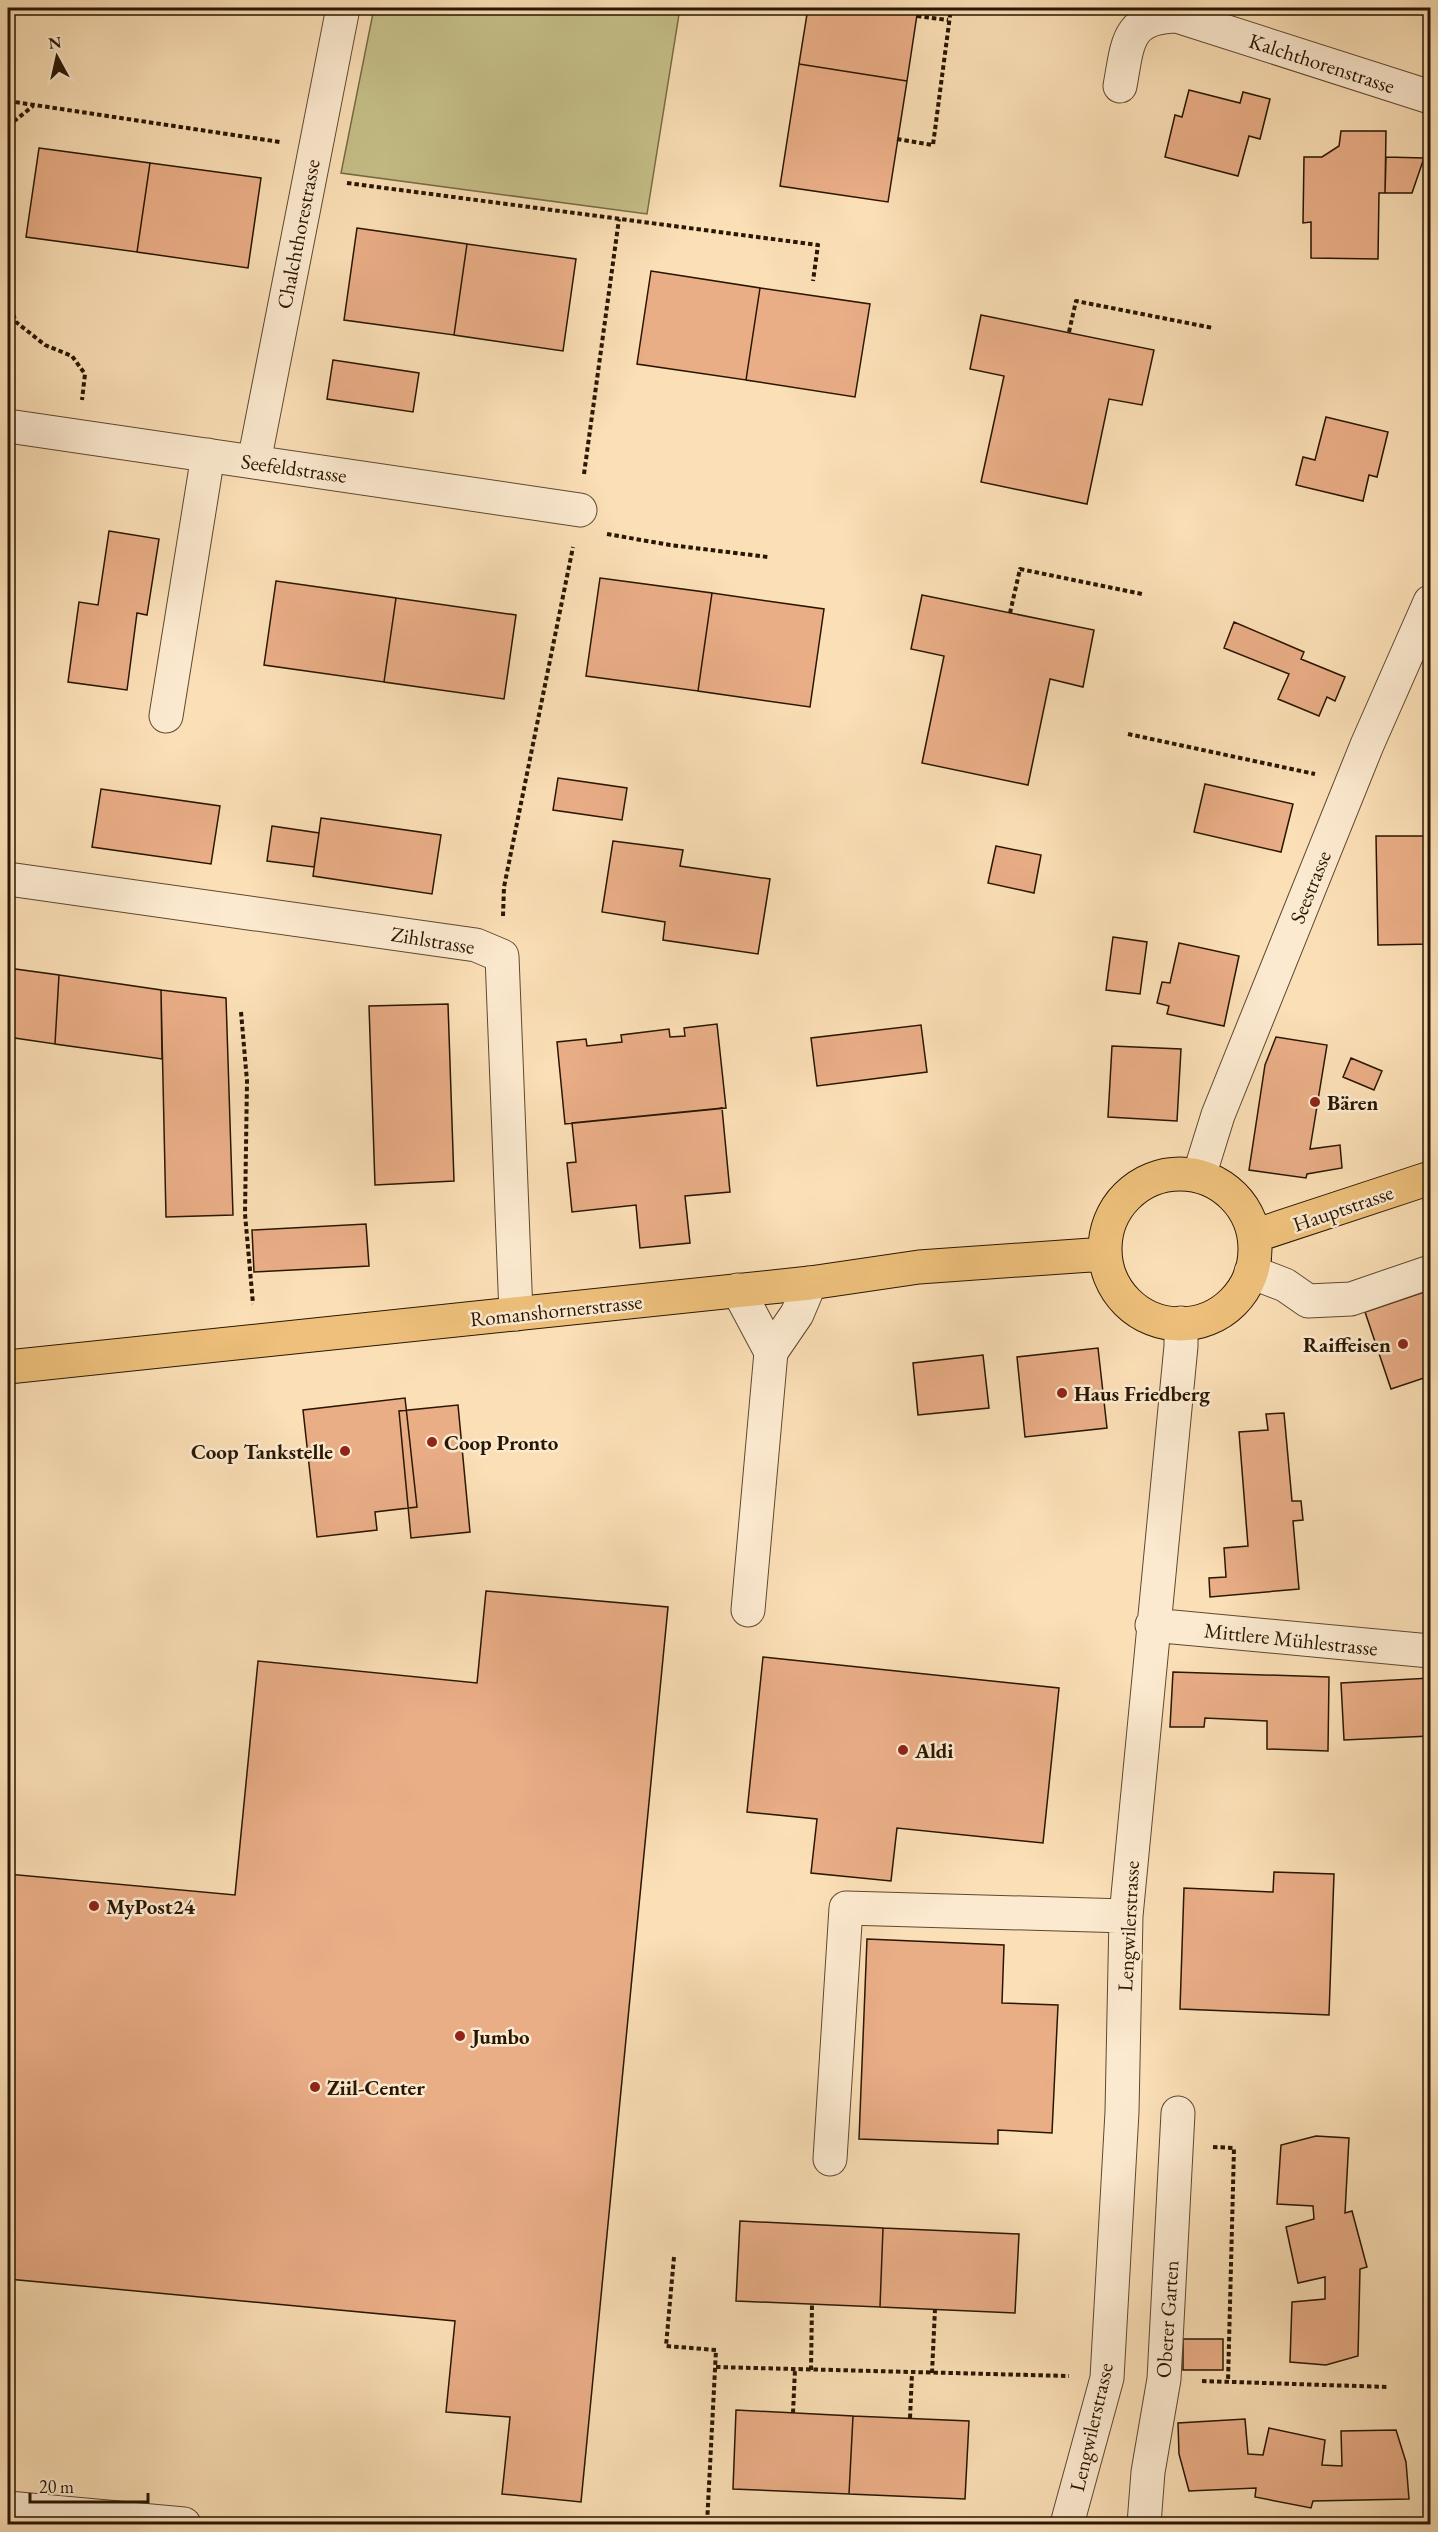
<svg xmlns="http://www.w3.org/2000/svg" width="1438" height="2532" viewBox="0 0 1438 2532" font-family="'EB Garamond',serif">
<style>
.green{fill:#c6c089;stroke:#786b46;stroke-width:1.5}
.building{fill:#eaae87;stroke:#291602;stroke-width:1.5}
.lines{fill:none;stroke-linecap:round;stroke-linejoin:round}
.minor-casing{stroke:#5e482f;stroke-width:35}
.major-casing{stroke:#291602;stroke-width:35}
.path{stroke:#291602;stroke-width:4;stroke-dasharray:4.5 3;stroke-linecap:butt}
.minor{stroke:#fcead0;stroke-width:33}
.major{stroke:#eec07b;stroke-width:33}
.poi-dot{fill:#8f2418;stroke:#fcead0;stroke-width:2}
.labels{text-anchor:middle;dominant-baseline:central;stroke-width:5;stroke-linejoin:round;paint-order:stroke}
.street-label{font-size:21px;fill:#291602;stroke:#fcead0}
.poi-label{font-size:21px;font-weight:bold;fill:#291602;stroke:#fcead0;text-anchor:start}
</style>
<rect width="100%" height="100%" fill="#fbdfb6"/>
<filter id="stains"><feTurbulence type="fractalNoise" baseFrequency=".00333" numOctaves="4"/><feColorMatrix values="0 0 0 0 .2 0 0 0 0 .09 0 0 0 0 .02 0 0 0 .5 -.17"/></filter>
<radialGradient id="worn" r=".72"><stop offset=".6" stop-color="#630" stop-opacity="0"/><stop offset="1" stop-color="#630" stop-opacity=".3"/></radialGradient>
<!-- green -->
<path class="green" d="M374 8H680L647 214 341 173Z"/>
<!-- building -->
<path class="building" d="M808 8H918L907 81 799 64Z
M799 64 907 81 888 202 780 186Z
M1189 90 1240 103 1243 92 1270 99 1260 139 1249 136 1238 176 1165 157 1175 115 1182 117Z
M1341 131H1386L1385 193H1379L1378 259 1311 258V222L1303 223 1304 157H1322L1339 146Z
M39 148 150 163 137 252 26 237Z
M1386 157 1424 158 1412 193H1385Z
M150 163 261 178 248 268 137 252Z
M357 228 467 244 454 335 344 320Z
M467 244 576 259 563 351 454 335Z
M651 271 760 288 746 380 637 364Z
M760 288 870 304 855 397 746 380Z
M981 315 1154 350 1142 405 1109 399 1087 504 981 482 1004 376 970 369Z
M333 360 419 373 413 412 327 399Z
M1326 417 1388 432 1377 477 1369 475 1363 501 1296 485 1303 457 1315 460Z
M109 531 159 539 147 615 137 613 127 690 68 682 79 602 98 605Z
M600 578 712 593 698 691 586 676Z
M276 581 396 598 384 682 264 665Z
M712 593 824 609 810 707 698 691Z
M922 595 1094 630 1083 687 1050 679 1028 785 922 763 944 656 911 649Z
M396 598 516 615 504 699 384 682Z
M1234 622 1304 652 1301 659 1345 677 1335 701 1327 697 1319 716 1278 699 1289 674 1224 648Z
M558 778 627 788 622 820 553 810Z
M1205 784 1293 804 1281 852 1194 832Z
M101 789 220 806 211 864 92 847Z
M321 818 441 835 432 894 313 876Z
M272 826 319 833 314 867 267 861Z
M1376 836H1430V944L1378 945Z
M613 841 683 850 680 866 770 879 758 954 663 940 665 922 602 912Z
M996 846 1041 855 1034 893 988 883Z
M1113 937 1147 942 1140 994 1106 990Z
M1179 943 1239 956 1224 1026 1167 1014 1169 1006 1157 1003 1162 982 1170 983Z
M8 968 59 975 55 1044 8 1037Z
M59 975 161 990 162 1059 55 1044Z
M161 990 226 998 233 1215 166 1217Z
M448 1004 454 1181 375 1185 369 1006Z
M717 1024 726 1108 565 1124 557 1042 586 1039 587 1046 622 1042 621 1035 669 1029 670 1037 685 1036 684 1028Z
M921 1025 927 1072 817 1086 811 1038Z
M1276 1037 1327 1045 1310 1149 1340 1145 1342 1168 1307 1174 1306 1178 1249 1170 1265 1065Z
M1112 1046 1181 1049 1177 1121 1108 1117Z
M1351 1058 1382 1071 1374 1090 1343 1077Z
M722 1108 730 1192 685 1196 690 1243 640 1248 636 1205 572 1212 567 1163 576 1162 572 1123Z
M366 1224 369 1266 254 1272 252 1230Z
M1430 1290V1376L1391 1389 1365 1312Z
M1098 1348 1107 1428 1025 1437 1017 1357Z
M983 1355 989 1408 918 1415 913 1363Z
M405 1398 417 1507 375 1512 377 1530 317 1537 303 1410Z
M458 1405 470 1532 411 1538 399 1411Z
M1284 1413 1292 1501H1301L1303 1520 1293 1521 1299 1589 1210 1597 1209 1578 1226 1577 1224 1548 1248 1546 1239 1432 1268 1430 1266 1414Z
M486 1591 668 1607 581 2502 502 2494 510 2417 446 2412 455 2321 8 2279V1874L235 1895 258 1661 477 1683Z
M763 1657 1059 1688 1043 1843 897 1828 891 1881 811 1873 817 1819 747 1812Z
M1173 1672 1329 1677 1328 1751 1267 1749V1721L1205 1718 1204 1727H1170Z
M1430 1678V1736L1344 1740 1341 1683Z
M1274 1872 1334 1874 1329 2015 1180 2009 1184 1888 1273 1892Z
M867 1939 1004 1945 1002 2003 1058 2005 1052 2133 998 2130V2144L859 2139Z
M1316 2136 1349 2138 1345 2213 1352 2211 1367 2267 1360 2269 1358 2356 1326 2365 1290 2362 1292 2302 1325 2299V2277L1298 2283 1286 2227 1314 2219 1313 2206 1277 2204 1281 2145Z
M740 2221 883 2228 880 2307 736 2301Z
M883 2228 1019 2234 1015 2313 880 2307Z
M1183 2339H1223V2370H1183Z
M736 2410 853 2416 849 2494 733 2489Z
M853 2416 969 2421 965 2499 849 2494Z
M1245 2419 1248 2454 1263 2455 1269 2428 1325 2440 1322 2465 1342 2466 1341 2431 1396 2430 1406 2462 1409 2499 1313 2501 1311 2508 1255 2497 1256 2488 1189 2491 1179 2454 1178 2423Z"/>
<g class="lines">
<defs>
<path id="minor" d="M1120 86C1128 43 1126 17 1177 16L1430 97
M8 426 580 510
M254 462 343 8
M166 716 208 455
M8 879 476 945 502 956 516 1314
M1199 1176 1218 1115 1367 745 1430 602
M1251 1272 1285 1285 1308 1301 1351 1299 1430 1272
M738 1290 771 1352
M748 1610 771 1352 797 1314 810 1283
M1152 1625 1430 1651
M830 2159 846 1908 1126 1916
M8 2508 184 2524
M1067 2524 1107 2378 1122 2112 1126 1916 1181 1346V1323
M1144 2524 1148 2472 1164 2379 1178 2113"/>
<path id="major" d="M1105 1249a75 75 0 1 1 150 0a75 75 0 1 1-150 0Z
M1254 1236 1430 1178
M8 1367 810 1283 919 1267 1105 1254"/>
</defs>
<!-- minor casing -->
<use href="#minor" class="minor-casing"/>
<!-- major casing -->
<use href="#major" class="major-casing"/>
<!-- path -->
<path class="path" d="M917 16 948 20
M8 101 280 142
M8 126 33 106
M897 139 933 145 951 8
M347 183 818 245 813 281
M8 300 16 322 45 345 72 356 85 374 82 400
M1069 332 1076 301 1213 328
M584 474 619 219
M607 534 670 545 768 557
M1010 613 1020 569 1142 594
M1128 734 1315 774
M503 916 504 887 573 547
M241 1012 247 1081 245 1214 253 1304
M1213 2147 1234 2148 1228 2382
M674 2257 666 2346 716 2350 707 2524
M716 2367 1069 2376
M811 2370 812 2304
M932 2373 935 2309
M1202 2381 1387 2387
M793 2413 795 2369
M910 2418 912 2373"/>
<!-- minor -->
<use href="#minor" class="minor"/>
<!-- major -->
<use href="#major" class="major"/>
</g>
<!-- markers -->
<g class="poi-dot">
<circle cx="1315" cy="1102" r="6"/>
<circle cx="1403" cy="1344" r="6"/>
<circle cx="1062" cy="1393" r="6"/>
<circle cx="432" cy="1442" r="6"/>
<circle cx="345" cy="1451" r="6"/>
<circle cx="903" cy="1750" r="6"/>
<circle cx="94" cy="1906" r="6"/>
<circle cx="460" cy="2036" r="6"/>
<circle cx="315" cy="2087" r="6"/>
</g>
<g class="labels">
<!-- street labels -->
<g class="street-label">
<text transform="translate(1322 63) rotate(18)">Kalchthorenstrasse</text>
<text transform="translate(298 234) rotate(-79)">Chalchthorestrasse</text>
<text transform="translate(294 468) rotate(8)">Seefeldstrasse</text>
<text transform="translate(1310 887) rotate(-68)">Seestrasse</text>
<text transform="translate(433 940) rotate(9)">Zihlstrasse</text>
<text transform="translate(1343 1208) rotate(-19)">Hauptstrasse</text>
<text transform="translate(556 1310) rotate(-6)">Romanshornerstrasse</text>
<text transform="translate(1291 1639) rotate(6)">Mittlere Mühlestrasse</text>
<text transform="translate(1128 1926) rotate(-87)">Lengwilerstrasse</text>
<text transform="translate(1167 2319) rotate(-86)">Oberer Garten</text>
<text transform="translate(1091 2427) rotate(-77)">Lengwilerstrasse</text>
</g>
<!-- poi labels -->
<g class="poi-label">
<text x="1327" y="1102">Bären</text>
<text x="1391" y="1344" text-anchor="end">Raiffeisen</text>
<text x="1074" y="1393">Haus Friedberg</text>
<text x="444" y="1442">Coop Pronto</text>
<text x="333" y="1451" text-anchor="end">Coop Tankstelle</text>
<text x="915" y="1750">Aldi</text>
<text x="106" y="1906">MyPost24</text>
<text x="472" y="2036">Jumbo</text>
<text x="327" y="2087">Ziil-Center</text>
</g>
</g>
<!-- margin -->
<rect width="1438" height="2532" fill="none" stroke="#fbdfb6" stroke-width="30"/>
<rect x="9" y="9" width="1420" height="2514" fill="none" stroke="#291602" stroke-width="3"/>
<rect x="15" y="15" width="1408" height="2502" fill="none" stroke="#291602" stroke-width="1.5"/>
<!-- north arrow -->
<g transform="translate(57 57) rotate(352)" stroke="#fcead0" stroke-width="4.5" paint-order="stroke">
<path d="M0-4.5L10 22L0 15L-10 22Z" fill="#291602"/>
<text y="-9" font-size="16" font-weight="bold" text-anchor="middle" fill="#291602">N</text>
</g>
<!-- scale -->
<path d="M30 2493v9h118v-9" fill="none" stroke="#291602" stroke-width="3"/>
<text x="39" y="2493" font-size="18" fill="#291602" stroke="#fcead0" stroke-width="4.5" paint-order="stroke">20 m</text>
<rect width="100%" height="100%" filter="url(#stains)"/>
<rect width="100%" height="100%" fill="url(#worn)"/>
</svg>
